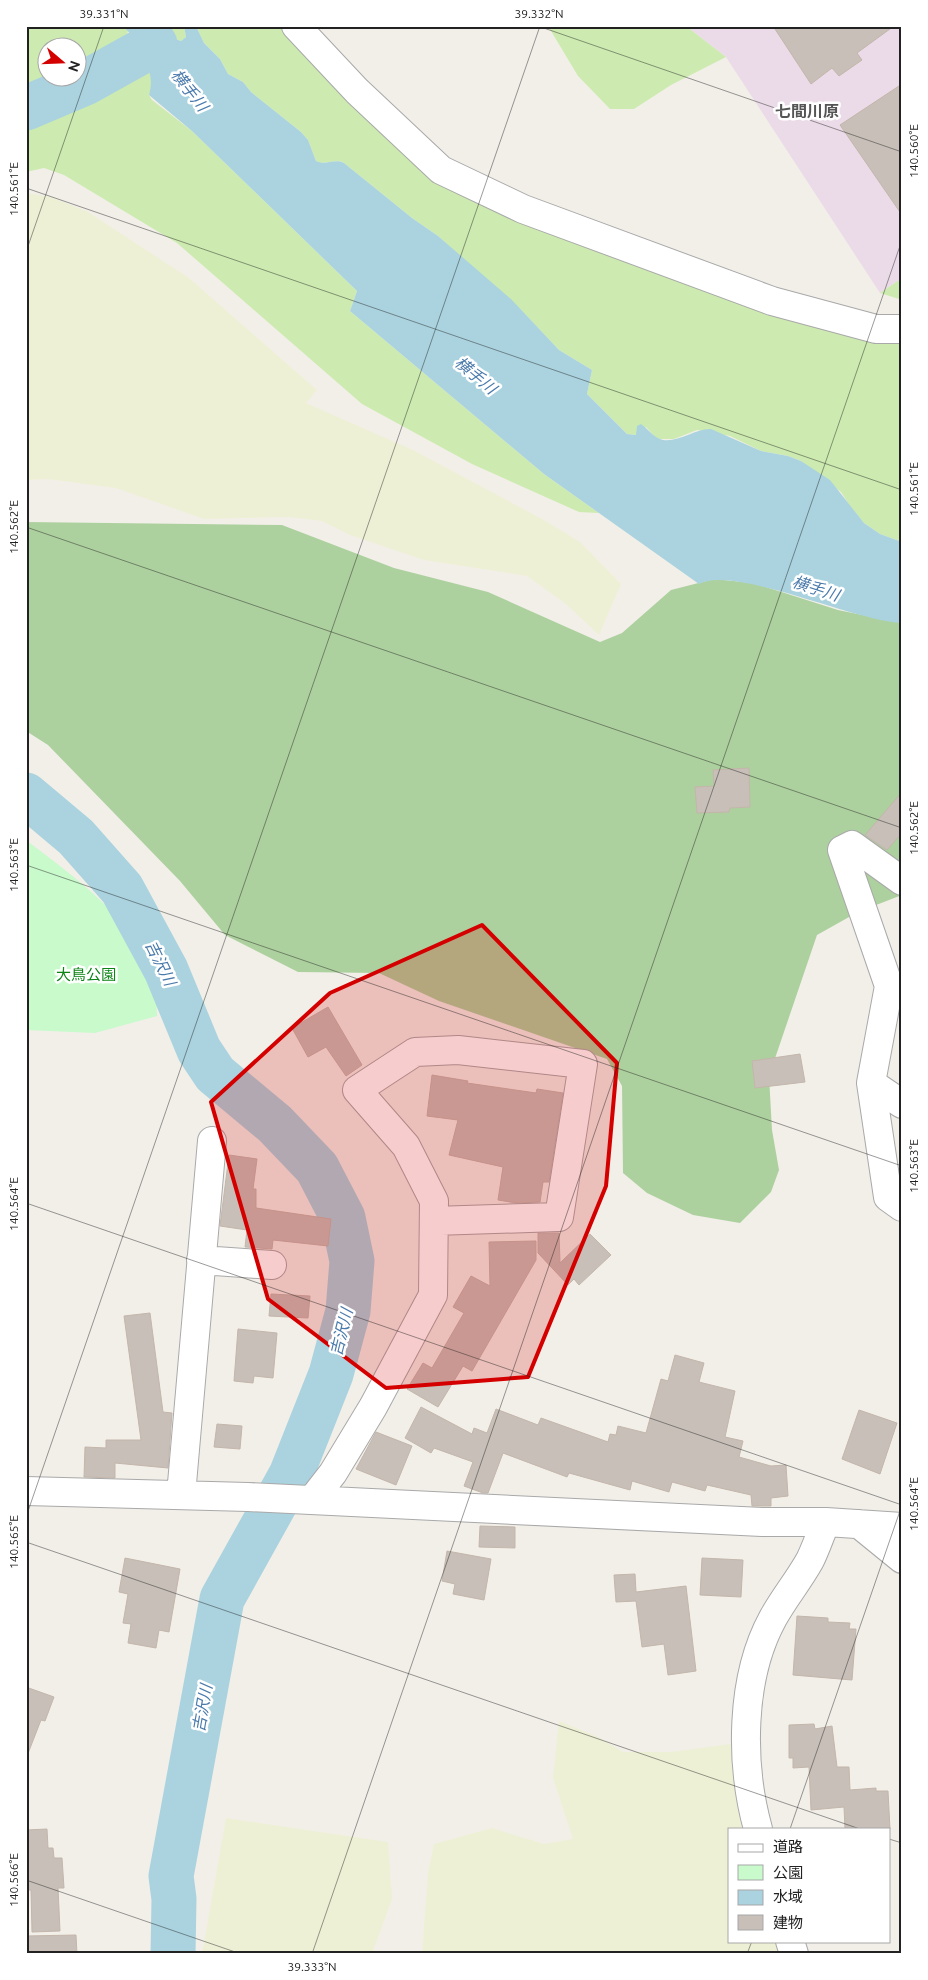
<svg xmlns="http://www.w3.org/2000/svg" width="928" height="1980" viewBox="0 0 928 1980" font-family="Ubuntu,'Noto Sans JP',sans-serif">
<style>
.industrial{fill:#ebdbe8}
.farmland{fill:#eef0d5}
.grass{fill:#cdebb0;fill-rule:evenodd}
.forest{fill:#add19e}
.park{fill:#c8facc}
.water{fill:#aad3df}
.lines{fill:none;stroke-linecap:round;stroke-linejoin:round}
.river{stroke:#aad3df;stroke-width:45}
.building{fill:#c7bfb8;stroke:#c4b6ab}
.street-casing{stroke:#a9a9a9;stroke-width:30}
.street{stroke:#fff;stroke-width:28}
.marked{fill:#d40000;fill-opacity:0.2;stroke:#d40000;stroke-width:4;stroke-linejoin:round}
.ticks{fill:none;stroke:#222;stroke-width:1;stroke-opacity:0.45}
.labels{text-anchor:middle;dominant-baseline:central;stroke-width:5;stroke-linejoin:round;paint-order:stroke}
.park-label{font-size:15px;fill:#0c8416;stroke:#fff}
.water-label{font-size:16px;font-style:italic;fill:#4a7aab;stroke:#fff}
.neighbourhood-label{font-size:16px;font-weight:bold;fill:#555;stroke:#fff}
.neatline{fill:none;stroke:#222;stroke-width:2}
.ticks-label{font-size:12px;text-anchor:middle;fill:#222}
</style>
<rect width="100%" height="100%" fill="#f2efe9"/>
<!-- industrial -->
<path class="industrial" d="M686 26H902V278L880 293 726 57Z"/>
<!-- farmland -->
<path class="farmland" d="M26 193 51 197 88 212 189 278 317 390 306 403 413 450 544 520 580 542 621 584 599 635 566 604 527 576 424 560 350 535 322 521 289 517 204 519 116 488 47 479 26 480Z
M559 1721 598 1737 623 1752H671L737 1743 744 1829H729V1941H775L778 1954H422L428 1873 434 1844 492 1828 544 1844 573 1839 553 1778Z
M226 1818 388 1842 392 1899 372 1954H202Z"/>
<!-- grass -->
<path class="grass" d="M26 26H123L128 30C127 35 127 41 125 45 108 70 55 91 26 95ZM48 48H78V78H48Z
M154 26H184L186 37 181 41 161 34Z
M196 26H296L441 170 523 209 902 329V542L880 534 864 523 850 506 841 492 801 461 788 456 761 451 730 436 697 430 674 439H657L646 427 636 435 627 434 587 394 592 370 559 350 521 310 438 236 412 218 344 163 340 161 320 163 316 161 308 140 301 132 251 92 243 82 228 74 220 59 204 43Z
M548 26H686L726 57 671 85 634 109H610L578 76Z
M136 63 145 64C152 75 153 83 149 95L152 100 192 131 357 291 350 311 544 474 599 513 579 512 472 464 362 404 177 243 64 175 44 168 26 172V118L58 114 83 91 101 85 117 77 124 67Z
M902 278V300L880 293Z"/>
<!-- forest -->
<path class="forest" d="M26 522 282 525 394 568 488 592 600 642 622 633 671 590 714 579 753 583 838 610 902 623V895L858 912 817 935 769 1076 772 1130 779 1170 771 1192 740 1223 693 1215 647 1193 623 1173 622 1086 607 1059 439 1001 379 973 298 972 225 935 180 881 48 745 26 731Z"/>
<!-- park -->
<path class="park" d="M26 840C75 878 133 917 155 978 159 988 156 1004 157 1016L95 1033 26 1030Z"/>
<!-- water -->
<path class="water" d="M123 26H154L161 34 181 41 186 37 184 26H196L204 43 220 59 228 74 243 82 251 92 301 132 308 140 316 161C325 166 335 158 344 163L412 218 438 236 511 299 559 350 592 370 587 394 627 434 636 435 637 426 641 424C647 428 650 433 656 437 672 448 694 428 711 429L761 451 788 456 801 461 830 480 864 523 880 534 902 542V623C854 621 734 565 699 584L544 474 350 311 357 291 192 131 149 95C152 83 152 75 145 64L136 63 133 54 138 46 136 40Z"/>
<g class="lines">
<!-- river -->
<path class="river" d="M26 108 85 83 155 44
M26 795 76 837 122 889 166 970 199 1050 215 1074 275 1124 317 1168 343 1218 352 1261 348 1311 331 1374 291 1475 222 1599 171 1876 174 1899 173 1954"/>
</g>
<!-- building -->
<path class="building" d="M773 26H894L857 53 862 60 839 76 832 68 811 84Z
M902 84V215L840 125Z
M749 768 750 807 730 808 729 812 697 813 695 787 714 786 713 770Z
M902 792V833L887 850 865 835Z
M328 1007 362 1065 346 1076 326 1047 308 1057 292 1028Z
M800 1054 805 1082 755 1088 752 1061Z
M432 1075 468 1081 467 1083 536 1093 537 1089 563 1093 549 1182H543L540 1202 516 1203 498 1200 503 1167 449 1155 458 1120 427 1116Z
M229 1155 257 1159 253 1189H256V1208L331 1219 328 1246 273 1240 272 1249 245 1247 247 1230 220 1226Z
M538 1233H559L560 1263 590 1234 611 1255 579 1285 574 1279 568 1285 538 1253Z
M536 1241V1260L472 1371 463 1366 438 1407 407 1389 423 1363 432 1368 464 1313 453 1307 471 1276 490 1286 489 1242Z
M271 1294 310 1296 308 1318 269 1316Z
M150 1313 163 1412 172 1413 168 1468 115 1463V1478L84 1477 85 1447 106 1448V1440H141L124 1316Z
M238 1329 277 1333 273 1378 254 1376 253 1383 234 1381Z
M675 1355 704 1363 699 1382 735 1391 725 1437 743 1441 739 1457 771 1466 786 1465 788 1496 771 1498V1506H752L751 1495 707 1485 705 1491 672 1482 669 1492 632 1481 630 1490 569 1473 567 1477 503 1453 488 1493H483L464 1486 473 1462 434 1448 431 1453 405 1438 421 1407 472 1434 474 1428 487 1433 496 1409 538 1425 541 1418 608 1442 610 1434 616 1435 618 1426 646 1433 661 1379 668 1381Z
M859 1410 897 1423 880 1474 842 1459Z
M217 1424 242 1426 240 1449 214 1447Z
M376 1432 412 1446 396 1485 356 1469Z
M480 1526 515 1527V1548L479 1547Z
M447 1551 491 1559 484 1600 453 1594 455 1584 442 1581Z
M125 1558 180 1569 169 1632 159 1630 156 1648 128 1643 131 1624 123 1623 128 1594 119 1592Z
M702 1558 743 1560 741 1597 700 1595Z
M635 1574 636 1592 686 1586 696 1671 668 1675 664 1644 642 1647 636 1601 616 1602 614 1575Z
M797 1616 828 1618V1622L850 1623 849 1629H856L852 1680 793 1675Z
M26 1687 54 1697 45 1721 41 1720 27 1756Z
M814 1724 815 1729 832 1726 837 1767H849L850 1790 876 1788V1791H888L890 1829H845L844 1807 811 1810 809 1767 793 1768V1758H789V1725Z
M47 1829 48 1848H53L54 1858H62L64 1888H58L60 1931 32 1932 31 1890H28L26 1830Z
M76 1935 77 1954H26V1936Z"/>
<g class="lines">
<defs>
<path id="street" d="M296 26 357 91 441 170 523 209 772 301 876 329H902
M902 881 852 845 842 850 889 986 871 1083 888 1197 902 1207
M871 1083 902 1104
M201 1260 272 1265
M26 1491 248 1497 762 1522H826L902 1527
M181 1495 212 1141
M312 1500 333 1473 373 1407 433 1295 434 1201 406 1146 357 1090 415 1052 458 1050 583 1064 559 1217 434 1221
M859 1524 902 1559
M758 1829C740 1764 740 1678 773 1618 784 1598 799 1580 810 1560 816 1548 820 1535 826 1522
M790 1941 794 1954"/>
</defs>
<!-- street casing -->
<use href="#street" class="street-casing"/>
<!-- street -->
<use href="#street" class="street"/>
</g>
<!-- marked area -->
<path class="marked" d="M482 925 617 1063 606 1186 528 1377 386 1388 268 1299 211 1102 330 993Z"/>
<!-- ticks -->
<path class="ticks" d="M538 26 902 152M26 188 902 490M26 252 104 26M26 527 902 828M26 865 902 1166M26 1203 902 1505M26 1517 540 26M26 1542 860 1829M790 1829 902 1505M889 1839 902 1843M26 1880 241 1954M312 1954 902 240M747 1954 752 1941"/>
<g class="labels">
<!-- park labels -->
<g class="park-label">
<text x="86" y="974">大鳥公園</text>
</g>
<!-- water labels -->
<g class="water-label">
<text transform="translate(190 90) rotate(52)">横手川</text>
<text transform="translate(476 375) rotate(40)">横手川</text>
<text transform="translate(816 588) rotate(18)">横手川</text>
<text transform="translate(161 963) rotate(64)">吉沢川</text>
<text transform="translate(341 1332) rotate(-76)">吉沢川</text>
<text transform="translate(202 1708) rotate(-80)">吉沢川</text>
</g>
<!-- neighbourhood labels -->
<g class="neighbourhood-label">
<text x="807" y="111">七間川原</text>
</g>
</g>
<!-- border -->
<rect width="928" height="1980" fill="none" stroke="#ffffff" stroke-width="55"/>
<!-- legend -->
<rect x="728" y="1828" width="162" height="115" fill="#ffffff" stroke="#a7a7a7"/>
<rect x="738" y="1844" width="25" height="8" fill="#ffffff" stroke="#a7a7a7"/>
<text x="773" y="1852" font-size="15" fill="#222222">道路</text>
<rect x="738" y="1865" width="25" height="15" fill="#c8facc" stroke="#a7a7a7"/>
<text x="773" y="1878" font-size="15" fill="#222222">公園</text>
<rect x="738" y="1890" width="25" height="15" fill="#aad3df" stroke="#a7a7a7"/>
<text x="773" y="1902" font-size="15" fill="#222222">水域</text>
<rect x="738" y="1915" width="25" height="15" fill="#c7bfb8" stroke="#a7a7a7"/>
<text x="773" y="1928" font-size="15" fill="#222222">建物</text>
<!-- north arrow -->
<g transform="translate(62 62) rotate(109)"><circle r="24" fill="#ffffff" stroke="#a7a7a7"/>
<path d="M0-4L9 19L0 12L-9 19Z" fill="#d40000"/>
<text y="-8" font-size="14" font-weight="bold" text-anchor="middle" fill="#222222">N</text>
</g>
<rect x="28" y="28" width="872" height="1924" class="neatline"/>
<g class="ticks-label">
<text x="104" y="18">39.331°N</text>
<text x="539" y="18">39.332°N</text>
<text transform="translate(914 151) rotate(-90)" y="4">140.560°E</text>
<text transform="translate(14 189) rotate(-90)" y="4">140.561°E</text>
<text transform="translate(914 489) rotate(-90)" y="4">140.561°E</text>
<text transform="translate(14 527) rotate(-90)" y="4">140.562°E</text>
<text transform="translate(914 828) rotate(-90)" y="4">140.562°E</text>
<text transform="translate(14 865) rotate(-90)" y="4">140.563°E</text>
<text transform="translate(914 1166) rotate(-90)" y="4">140.563°E</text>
<text transform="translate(14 1204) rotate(-90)" y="4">140.564°E</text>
<text transform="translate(914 1504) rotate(-90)" y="4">140.564°E</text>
<text transform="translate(14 1542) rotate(-90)" y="4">140.565°E</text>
<text transform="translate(14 1880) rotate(-90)" y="4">140.566°E</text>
<text x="312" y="1971">39.333°N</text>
</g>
</svg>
